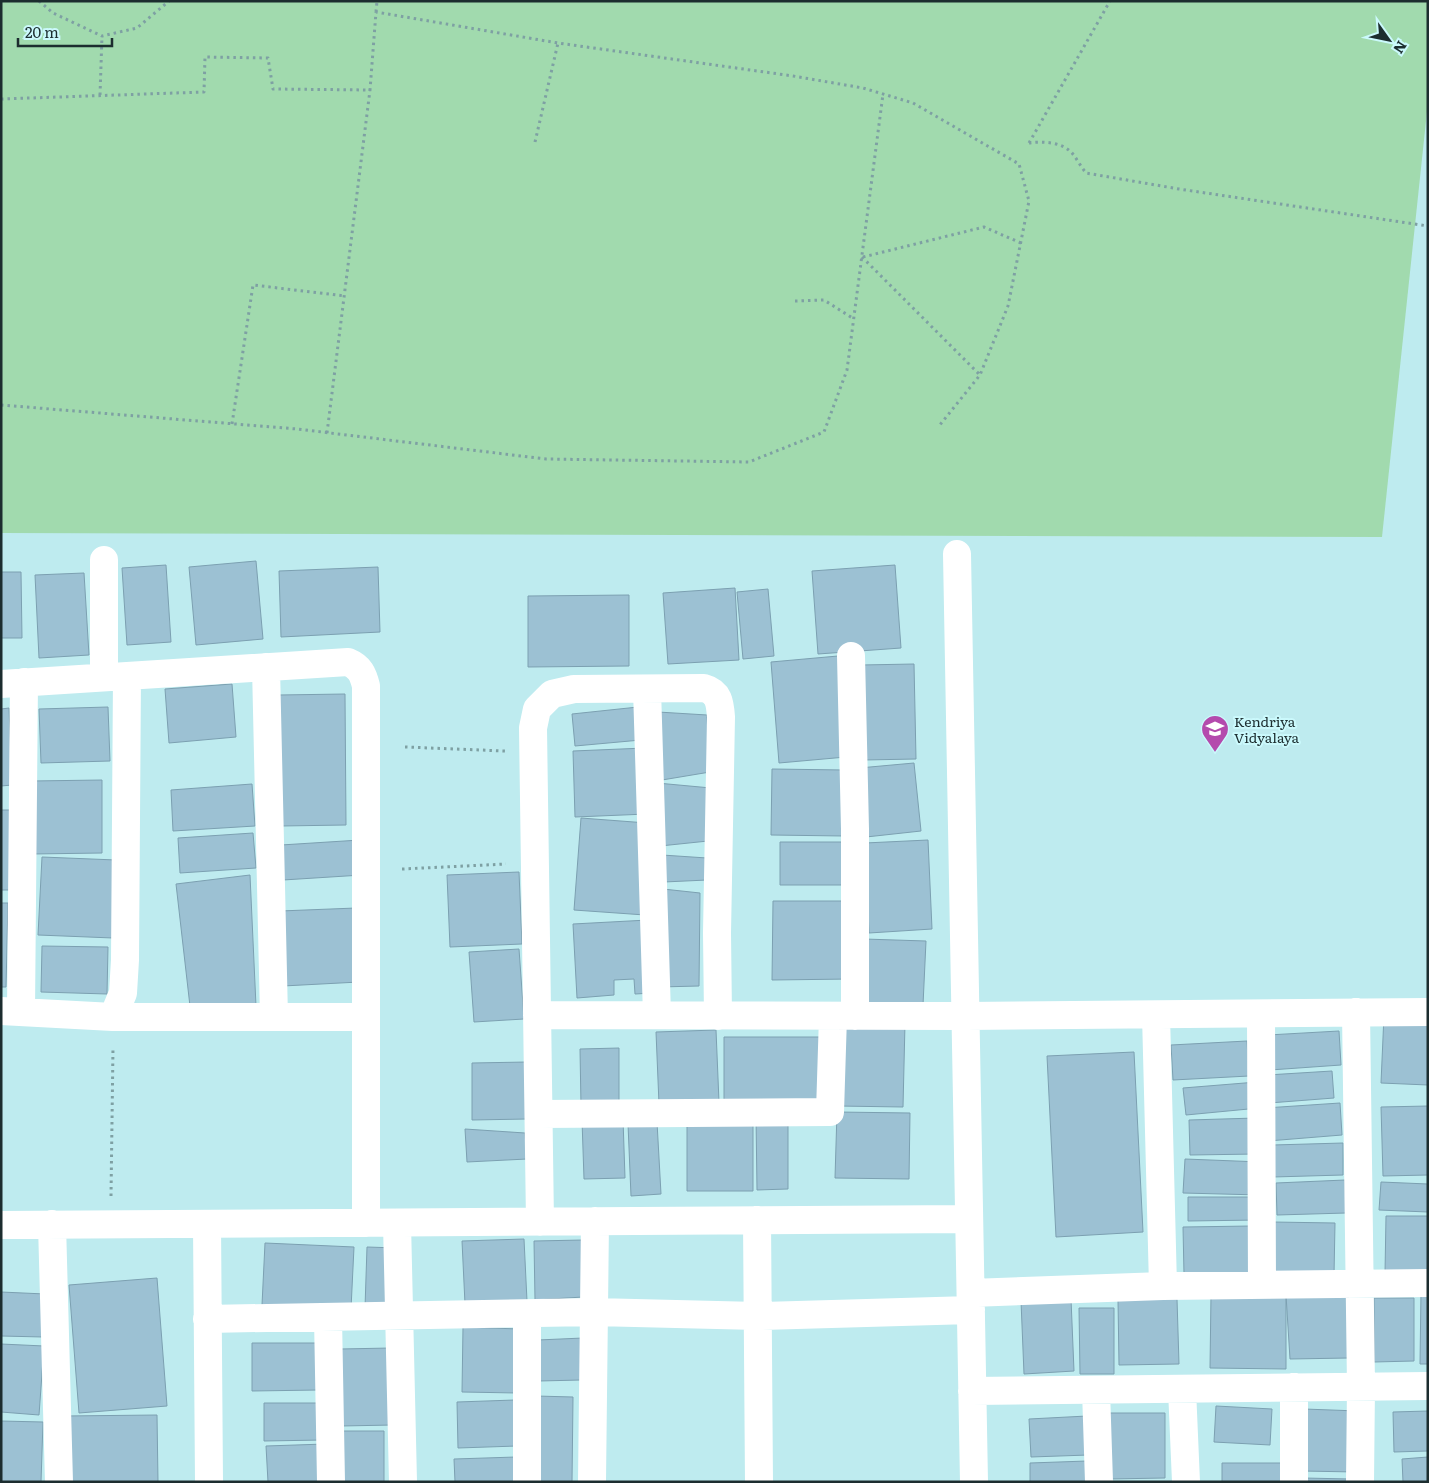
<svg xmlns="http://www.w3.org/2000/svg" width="1429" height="1483" viewBox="0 0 1429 1483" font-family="Literata,serif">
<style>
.green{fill:#a1daae}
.building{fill:#9cc1d3;stroke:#7ca0b1}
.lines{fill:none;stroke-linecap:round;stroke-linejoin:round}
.path{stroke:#7ea0a3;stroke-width:3;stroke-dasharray:2.5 4;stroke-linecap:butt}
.street{stroke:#fff;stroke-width:28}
.labels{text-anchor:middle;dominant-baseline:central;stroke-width:4;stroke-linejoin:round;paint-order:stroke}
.poi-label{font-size:14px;fill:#1c2d2f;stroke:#cbf9fc;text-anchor:start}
</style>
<rect width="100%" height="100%" fill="#beebef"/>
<!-- green -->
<path class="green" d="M1 1H1428V102L1382 537 1 533Z"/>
<!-- building -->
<path class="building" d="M256 561 263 639 196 645 189 567Z
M166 565 171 642 127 645 122 568Z
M895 565 901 648 818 654 812 571Z
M378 567 380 632 281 637 279 571Z
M1 572H21L22 638H1Z
M84 573 89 655 39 658 35 575Z
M735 588 739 660 668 664 663 593Z
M768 589 774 656 743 659 737 592Z
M629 595V666L528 667V596Z
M838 656 846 757 779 763 771 662Z
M914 664 916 759 864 760 861 665Z
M232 684 236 737 169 743 165 689Z
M345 694 346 825 281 826 279 695Z
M108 707 110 761 41 763 39 709Z
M638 707 641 740 575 746 572 714Z
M9 708 12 785 1 786V709Z
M658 712 707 715 710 772 662 780Z
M645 748 647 814 575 817 573 751Z
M914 763 921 831 866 837 859 768Z
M772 769 844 770 843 836 771 835Z
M102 780V853L32 854 31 781Z
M657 783 711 788 708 841 660 846Z
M252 784 255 826 173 831 171 790Z
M1 810H16L15 890H1Z
M581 818 647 823 645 915 574 910Z
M253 833 256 868 180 873 178 838Z
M360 840 362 875 283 880 281 845Z
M928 840 932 929 869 933 865 843Z
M780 842H852V885H780Z
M662 855 707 858V880L664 882Z
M42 857 116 860 113 938 38 935Z
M519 872 522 944 450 947 447 875Z
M250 875 256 1006 191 1015 176 884Z
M663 889 700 893 699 986 659 987Z
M773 901H851V979L772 980Z
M1 903H8L6 987H1Z
M356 908 359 982 283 986 280 911Z
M648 920 653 993 635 994 634 979 614 980V995L577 998 573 924Z
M864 939 926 941 923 1005 862 1003Z
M42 946 108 947 107 994 41 992Z
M519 949 524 1019 474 1022 469 952Z
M1384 1015 1428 1017V1085L1381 1083Z
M840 1022 905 1023 903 1107 838 1106Z
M716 1030 719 1102 659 1104 656 1032Z
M1339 1031 1341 1065 1270 1070 1268 1035Z
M724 1037H823L822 1105H724Z
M1247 1041 1249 1076 1173 1080 1171 1045Z
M619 1048V1105L581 1106 580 1049Z
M1134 1052 1143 1232 1056 1237 1047 1056Z
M527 1062 528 1119 472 1120V1063Z
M1332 1071 1334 1098 1269 1103 1267 1075Z
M1257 1082 1259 1108 1186 1115 1183 1088Z
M1340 1103 1342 1135 1268 1141 1265 1108Z
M1428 1106V1175L1383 1176 1381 1107Z
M837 1112 910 1113 909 1179 835 1178Z
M788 1115V1189L757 1190 756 1116Z
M687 1118H753V1191H687Z
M1256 1118 1257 1154 1190 1155 1189 1120Z
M623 1119 625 1178 584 1179 582 1120Z
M657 1122 661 1194 631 1196 628 1124Z
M465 1129 525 1133 527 1159 467 1162Z
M1343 1143V1175L1273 1177V1145Z
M1185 1159 1261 1162 1260 1195 1183 1193Z
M1345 1180 1346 1213 1277 1215 1276 1183Z
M1381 1182 1428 1184V1212L1379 1210Z
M1188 1197H1259L1258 1220 1188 1221Z
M1386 1216H1428V1274L1385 1273Z
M1273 1222 1335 1223 1334 1276H1273Z
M1251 1226V1273L1184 1274 1183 1227Z
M524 1239 527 1301 465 1304 462 1241Z
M583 1240V1297L535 1300 534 1241Z
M265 1243 354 1247 351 1309 262 1305Z
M367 1247 397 1248 395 1309 365 1308Z
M157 1278 167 1406 79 1413 69 1285Z
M1421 1291H1428V1364H1420Z
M1 1292 45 1294 43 1337 1 1336Z
M1348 1292 1349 1358 1290 1359 1286 1295Z
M1211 1295H1286V1369L1210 1368Z
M1374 1298H1414V1361L1374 1362Z
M1071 1299 1074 1371 1024 1374 1021 1301Z
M1177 1299 1179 1364 1119 1365 1118 1300Z
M1079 1308H1114V1374H1080Z
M463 1327 519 1329 517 1393 462 1392Z
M583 1338 581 1380 539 1381 538 1340Z
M252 1343H319V1390L252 1391Z
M1 1344 44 1346 39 1415 1 1412Z
M391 1348 393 1425 341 1426 340 1349Z
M536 1396 573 1397 572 1482H536Z
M515 1400 517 1446 458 1448 457 1402Z
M264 1403H324L323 1440 264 1441Z
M1216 1406 1272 1409 1270 1445 1214 1442Z
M1304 1409 1358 1411 1356 1472 1302 1471Z
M1428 1411V1451L1394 1452 1393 1412Z
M1109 1413H1165V1478L1109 1479Z
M157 1415 158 1482H65L64 1416Z
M1087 1416 1088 1455 1031 1457 1029 1419Z
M1 1421 43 1422 41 1482H1Z
M336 1431H384V1482H336Z
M325 1444 326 1482H268L266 1446Z
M516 1457 517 1482H455L454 1459Z
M1428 1457V1482H1403L1402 1459Z
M1087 1461V1482H1030V1463Z
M1222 1463H1287V1482H1222Z
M1303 1478 1351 1479V1482H1303Z"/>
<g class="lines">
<!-- path -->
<path class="path" d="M39 1 53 13 102 36 137 28 169 1
M376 12 377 1
M100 95 102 36
M1 99 204 92 205 57 268 58 273 89 370 90 376 12 558 43 793 76 863 88 913 103 1019 164 1029 201 1008 306 980 375 939 426
M535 142 558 43
M1029 143C1043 141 1062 142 1072 153 1077 159 1081 167 1086 173L1179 189 1428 226
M1029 143 1110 1
M862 257 980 375
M863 257 984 227 1021 243
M795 301 824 300 854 319
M1 405 297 429 546 459 749 462 824 432 847 370 883 94
M232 424 253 285 345 296
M327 433 370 90
M405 747 505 751
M402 869 506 864
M111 1196 113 1047"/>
<!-- street -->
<path class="street" d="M957 554 974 1482
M851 656 855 829V1016
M266 667 274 1017
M104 677V560
M1 684 348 662C360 667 363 674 366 686V1223
M647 689 657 1015
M1 1011 113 1017H366
M21 1011 24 682
M1356 1012 1361 1386 1360 1482
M1261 1014 1262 1285
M537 1015 966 1016 1428 1012
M1156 1015 1163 1286
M113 1017 123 993 125 960 127 676
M539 1114 830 1112 833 1016
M757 1220 759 1482
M540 1222 533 728 537 709 552 694 574 689 704 688C719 692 720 703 721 717L717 933 718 1016
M397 1223 403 1482
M52 1224 59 1482
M207 1224 209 1482
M1 1225 969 1219
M971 1293 1163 1286 1428 1283
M328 1317 331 1482
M207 1319 594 1312 758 1316 971 1310
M1294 1387V1482
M1182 1389 1186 1482
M1096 1390 1099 1482
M972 1391 1428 1386
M527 1482V1314
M592 1482 595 1221"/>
</g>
<!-- icons -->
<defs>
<symbol id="school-pin" viewBox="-11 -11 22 30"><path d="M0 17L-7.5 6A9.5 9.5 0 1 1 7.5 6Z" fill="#b44aad" stroke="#cbf9fc"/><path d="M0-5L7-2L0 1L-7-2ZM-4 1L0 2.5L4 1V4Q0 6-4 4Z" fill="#fff"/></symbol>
</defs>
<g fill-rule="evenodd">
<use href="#school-pin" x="1199" y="713" width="32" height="43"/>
</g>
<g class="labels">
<!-- poi labels -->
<g class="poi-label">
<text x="1234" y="721">Kendriya<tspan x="1234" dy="16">Vidyalaya</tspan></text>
</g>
</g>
<!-- border -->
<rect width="1429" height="1483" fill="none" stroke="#1c2d2f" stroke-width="5"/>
<!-- north arrow -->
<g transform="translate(1389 40) rotate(123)" stroke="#cbf9fc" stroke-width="4" paint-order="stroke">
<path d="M0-4L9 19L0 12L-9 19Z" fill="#1c2d2f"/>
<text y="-8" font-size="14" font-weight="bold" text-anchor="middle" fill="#1c2d2f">N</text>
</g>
<!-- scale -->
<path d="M18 38v8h94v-8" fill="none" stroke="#1c2d2f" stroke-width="2.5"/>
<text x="25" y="38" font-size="15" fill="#1c2d2f" stroke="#cbf9fc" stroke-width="4" paint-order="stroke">20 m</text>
</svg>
